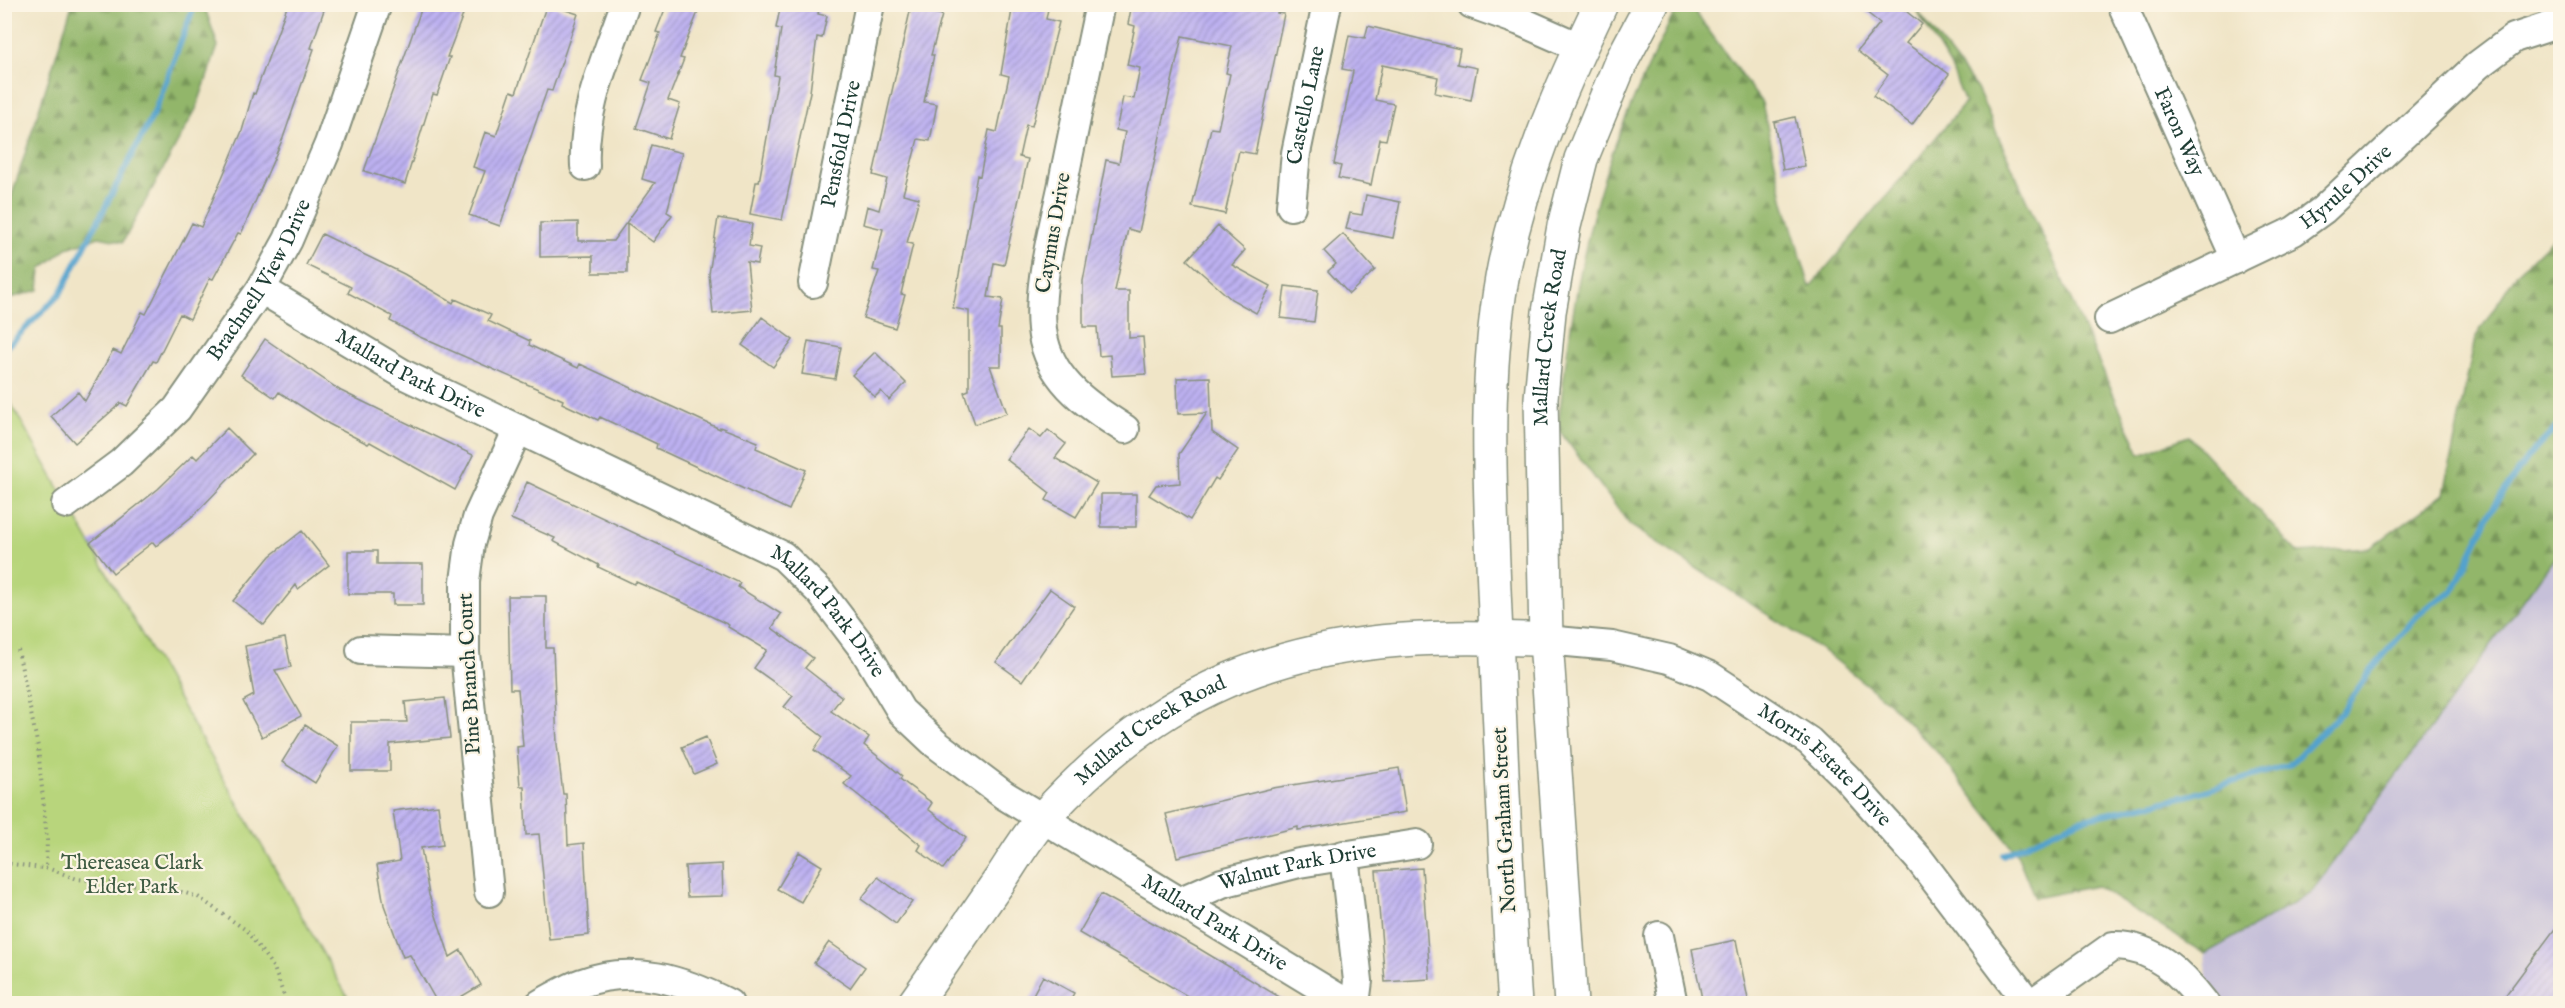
<svg xmlns="http://www.w3.org/2000/svg" width="2565" height="1008" viewBox="0 0 2565 1008" font-family="'IM FELL English',serif">
<style>
.industrial{fill:#c6c0d9}
.forest{fill:url(#forest-firs);stroke:#587a50;stroke-width:1.5}
.green{fill:#b8d57b;stroke:#6c8958;stroke-width:1.5}
.lines{fill:none;stroke-linecap:round;stroke-linejoin:round}
.stream{stroke:#53a2cd;stroke-width:6}
.building{fill:url(#building-hatch)}
.minor-casing{stroke:#88917e;stroke-width:32}
.major-casing{stroke:#88917e;stroke-width:36}
.path{stroke:#88917e;stroke-width:4;stroke-dasharray:1.5 4.5;stroke-linecap:butt}
.minor{stroke:#fff;stroke-width:28}
.major{stroke:#fff;stroke-width:33}
.labels{text-anchor:middle;dominant-baseline:central;stroke-width:4.5;stroke-linejoin:round;paint-order:stroke}
.street-label{font-size:21px;fill:#1f3d34;stroke:#fcf5e5}
.park-label{font-size:21px;fill:#3e5b42;stroke:#fcf5e5}
</style>
<defs>
<pattern id="forest-firs" width="22" height="20" patternUnits="userSpaceOnUse" patternTransform="scale(1.5)"><rect width="22" height="20" fill="#92b66b"/><path d="M5 1l3.5 6h-7zM16 11l3.5 6h-7z" fill="#779559"/></pattern>
<pattern id="building-hatch" width="6" height="6" patternUnits="userSpaceOnUse" patternTransform="scale(1.5)"><rect width="6" height="6" fill="#bdb1f1"/><path d="M-1 1l2-2M0 6l6-6M5 7l2-2" fill="none" stroke="#9991c4"/></pattern>
</defs>
<rect width="100%" height="100%" fill="#fcf5e5"/>
<filter id="ink" filterUnits="userSpaceOnUse"><feTurbulence type="fractalNoise" baseFrequency=".0167" numOctaves="2"/><feDisplacementMap in="SourceGraphic" scale="12" xChannelSelector="R" yChannelSelector="G"/><feConvolveMatrix kernelMatrix="1 2 1 2 8 2 1 2 1" color-interpolation-filters="sRGB"/></filter>
<filter id="wash" filterUnits="userSpaceOnUse"><feTurbulence type="fractalNoise" baseFrequency=".008" numOctaves="4" result="noise"/><feDisplacementMap in="SourceGraphic" scale="24" xChannelSelector="R" yChannelSelector="G"/><feGaussianBlur stdDeviation="1.35" result="paint"/><feColorMatrix in="noise" values="0 0 0 0 0 0 0 0 0 0 0 0 0 0 0 0 0 1.4 0 .05"/><feComposite in="paint" operator="in"/></filter>
<g filter="url(#wash)">
<rect width="100%" height="100%" fill="#f0e5c7"/>
<!-- industrial -->
<path class="industrial" d="M2560 550V1003H2209L2205 954 2310 894Z"/>
<!-- forest -->
<path class="forest" d="M72 5H204L218 46 196 109 123 242 99 237 67 248 41 269 39 290 7 299 5 312V217Z
M1678 5H1690L1762 103 1784 202 1810 287 1965 103 1950 65 1915 8 1977 89 2140 454 2189 436 2298 553 2370 548 2444 494 2475 338 2517 273 2560 231V550L2310 894 2205 954 2096 886 2035 898 2016 852 1940 755 1887 701 1828 654 1630 525 1558 429C1569 324 1585 215 1626 117 1642 79 1660 42 1678 5Z"/>
<!-- green -->
<path class="green" d="M5 393 351 1003H5Z"/>
<g class="lines">
<!-- stream -->
<path class="stream" d="M4 350 60 294 154 113 195 4
M2003 855 2079 820 2191 795 2289 765 2342 712 2370 671 2417 616 2433 603 2453 592 2491 511 2527 458 2560 424"/>
</g>
<g id="blocks">
<!-- building -->
<path class="building" d="M288 4H326L311 48 314 49 283 138 241 234 238 233 213 279 210 278 190 319 180 314 156 362 153 361 127 406 121 403 75 443 51 416 78 392 85 401 113 350 121 354 142 312 146 314 192 223 201 227 242 131 253 93 255 94Z
M423 4H467L447 57H450L437 95 433 94 405 184 364 171Z
M547 4 578 14 552 91 547 90 500 226 469 215 485 171 473 167 485 132 496 136 511 91 516 93Z
M667 4H681L698 12 680 58 684 59 668 100 680 104 669 139 636 128 651 83 642 80 660 33 656 32Z
M781 4H820L818 14 827 16 822 38 817 37 810 92 782 220 750 214 756 182H759L778 76 774 75 781 29 776 28Z
M1013 4H1049L1046 19 1059 22 1032 126 1026 125 1019 157 1028 159 1004 265 994 263 988 297 1003 299 998 329H1001V366H990L1007 413 975 424 964 392 969 390V311L953 308 977 175 980 176 989 130 997 132 1009 76 1001 74Z
M1132 4H1279L1277 13 1284 14 1255 154 1239 151 1225 214 1192 207 1211 128 1218 129 1230 74 1226 73 1232 46 1182 36 1139 232 1128 229 1115 291H1129V338L1143 337 1146 374 1112 376 1110 355 1099 356 1097 327H1083V281L1106 160 1119 163 1125 132 1116 130 1123 97 1134 99 1140 68 1127 65 1135 26 1128 24Z
M1856 4H1897L1922 24 1906 43 1949 74 1912 125 1873 96 1888 75 1857 51 1880 23Z
M911 7 942 15 931 55H934L924 102 937 104 930 141 918 139 903 194 919 198 907 243 913 244 901 294 905 295 895 328 863 318 879 271 873 270 883 229 863 224 867 206 879 210 887 179 873 175Z
M1368 26 1460 49 1457 64 1477 68 1471 100 1435 93 1438 77 1382 65 1375 100 1394 104 1386 140 1380 139 1371 185 1338 178 1341 166 1334 164 1353 71 1342 69 1349 35 1365 38Z
M1795 117 1805 166 1783 170 1774 122Z
M651 145 682 153 667 212 672 215 653 242 627 223V273H593V256L540 257V223L578 222V241H613L655 183 642 179Z
M1366 195 1400 202 1393 238 1346 229 1350 213 1362 215Z
M718 218 752 224 749 246 760 248 757 264 747 262 752 310 713 314 709 274Z
M1218 226 1245 250 1232 265 1271 286 1256 313 1231 299 1187 260Z
M322 234 404 274 453 303 455 299 491 315 488 321 530 341 529 345 578 368 580 364 720 429V427L758 442 756 448 806 470 789 510 656 448 657 444 600 417 598 420 562 403 563 400 420 337 390 321 392 316 348 293 351 287 306 265Z
M1343 234 1375 270 1349 294 1328 271 1336 264 1324 251Z
M1285 286 1318 290 1314 322 1281 318Z
M762 317 793 340 773 367 742 345Z
M265 339 341 391 473 455 455 490 370 442 368 444 329 424 279 392 275 398 241 375Z
M808 341 841 347 835 379 802 374Z
M875 352 906 383 889 400 881 391 875 397 852 375Z
M1210 377 1212 432 1238 450 1218 480 1215 478 1190 520 1149 495 1156 485 1180 483 1179 454 1207 413 1178 414 1177 378Z
M227 428 253 454 195 514 156 546 153 542 113 573 90 543 158 489 193 455 197 459Z
M1029 429 1041 438 1048 430 1066 444 1055 458 1097 483 1076 517 1046 500 1050 493 1006 459Z
M527 482 740 583 738 587 781 614 772 628 813 658 805 668 842 697 831 711 869 737 864 745 902 776 900 779 932 803 928 809 966 838 943 869 918 850 921 845 844 784 851 776 814 750 823 737 784 707 793 696 754 668 767 650 728 627 729 625 680 601 636 582 634 584 598 567 599 565 553 541 555 538 511 519Z
M1101 494H1136V527H1101Z
M302 531 329 565 298 589 296 585 264 625 233 601 270 556Z
M348 551H377V564H423V605H393V594H348Z
M1050 589 1074 606 1022 681 996 662Z
M508 596H546V648H553L557 744 563 794H566L568 845 584 843 589 935 549 939 539 834 526 835 524 786H520L517 747 523 746 518 689H510Z
M285 638 291 667 275 670 301 716 262 737 243 701 254 695 245 646Z
M445 698 450 738 390 744V771H351V722H407L405 702Z
M305 725 338 746 315 783 282 762Z
M706 737 717 764 694 774 682 747Z
M1399 768 1406 812 1298 830V827L1177 857 1166 814 1273 788Z
M438 805 443 845 421 848 429 895 450 957 461 950 481 985 449 1004H438L410 955 403 957 384 905 377 865 400 861 393 811Z
M799 852 822 866 801 902 777 889Z
M722 864 723 896 687 897 685 866Z
M1422 868 1430 979 1385 982 1376 871Z
M878 877 912 902 896 924 861 899Z
M1101 894 1198 948 1291 1004H1201L1079 933Z
M2560 922V1004H2499Z
M1736 940 1749 1004H1703L1692 949Z
M829 942 865 967 850 988 814 963Z
M1043 976 1074 993 1068 1004H1028Z"/>
</g>
</g>
<g filter="url(#ink)">
<use href="#blocks" fill-opacity="0" stroke="#88917e" stroke-width="1.5"/>
<g class="lines">
<defs>
<g id="minor">
<path d="M1100 4C1087 66 1074 127 1062 188 1053 230 1034 299 1044 341 1054 383 1090 407 1125 429"/>
<path d="M1472 4 1520 21 1579 47"/>
<path id="s1" d="M2122 4 2236 259"/>
<path d="M585 166C582 109 607 57 625 4"/>
<path id="s2" d="M1291 206 1296 153 1327 4"/>
<path id="s3" d="M813 283 870 4"/>
<path id="s4" d="M261 289 405 375 783 556 821 593 865 651 901 711 936 744 1004 795 1348 1004"/>
<path id="s5" d="M2109 319 2294 231 2323 210 2478 65 2514 38 2560 23"/>
<path id="s6" d="M66 504 121 463 177 409 261 289 288 240 329 144 377 4"/>
<path id="s7" d="M1546 640 1612 646 1669 659 1710 676 1809 741 1846 777 1919 859 2029 1004"/>
<path d="M361 650 465 653"/>
<path d="M1344 855 1358 981 1355 1004"/>
<path d="M489 892 465 653V581L470 544 478 516 518 429"/>
<path id="s8" d="M1181 901 1222 883 1299 863 1417 844"/>
<path d="M1659 936 1673 1004"/>
<path d="M540 1004C554 997 567 988 582 983 633 964 683 980 729 1004"/>
<path d="M2031 1004 2113 946C2153 945 2182 974 2205 1004"/>
</g>
<g id="major">
<path id="s9" d="M914 1004C943 963 971 921 1000 880 1014 859 1027 836 1044 817 1189 657 1338 628 1546 640"/>
<path d="M1515 1004C1505 866 1500 727 1494 589 1490 485 1484 381 1502 278 1520 181 1558 93 1601 4"/>
<path id="s10" d="M1571 1004 1546 640 1541 398 1549 312 1564 226 1581 159 1620 64 1652 4"/>
</g>
</defs>
<!-- minor casing -->
<use href="#minor" class="minor-casing"/>
<!-- major casing -->
<use href="#major" class="major-casing"/>
<!-- path -->
<path class="path" d="M18 650 38 747 47 840 46 869
M4 863 50 869 77 879 169 888 198 897 246 930 274 968 287 1004"/>
<!-- minor -->
<use href="#minor" class="minor"/>
<!-- major -->
<use href="#major" class="major"/>
</g>
</g>
<g class="labels">
<!-- street labels -->
<g class="street-label">
<text stroke="none"><textPath href="#s2" startOffset="102">Castello Lane</textPath></text>
<text stroke="none"><textPath href="#s1" startOffset="140">Faron Way</textPath></text>
<text stroke="none"><textPath href="#s3" startOffset="142">Pensfold Drive</textPath></text>
<text stroke="none"><textPath href="#s5" startOffset="273">Hyrule Drive</textPath></text>
<text transform="translate(1054 233) rotate(-80)">Caymus Drive</text>
<text stroke="none"><textPath href="#s6" startOffset="300">Brachnell View Drive</textPath></text>
<text stroke="none"><textPath href="#s10" startOffset="668">Mallard Creek Road</textPath></text>
<text stroke="none"><textPath href="#s4" startOffset="172">Mallard Park Drive</textPath></text>
<text stroke="none"><textPath href="#s4" startOffset="658">Mallard Park Drive</textPath></text>
<text transform="translate(470 674) rotate(-93)">Pine Branch Court</text>
<text stroke="none"><textPath href="#s9" startOffset="366">Mallard Creek Road</textPath></text>
<text stroke="none"><textPath href="#s7" startOffset="315">Morris Estate Drive</textPath></text>
<text transform="translate(1505 820) rotate(-93)">North Graham Street</text>
<text stroke="none"><textPath href="#s8" startOffset="122">Walnut Park Drive</textPath></text>
<text stroke="none"><textPath href="#s4" startOffset="1162">Mallard Park Drive</textPath></text>
</g>
<!-- park labels -->
<g class="park-label">
<text x="132" y="863">Thereasea Clark<tspan x="132" dy="24">Elder Park</tspan></text>
</g>
</g>
<!-- margin -->
<rect width="2565" height="1008" fill="none" stroke="#fcf5e5" stroke-width="24"/>
</svg>
